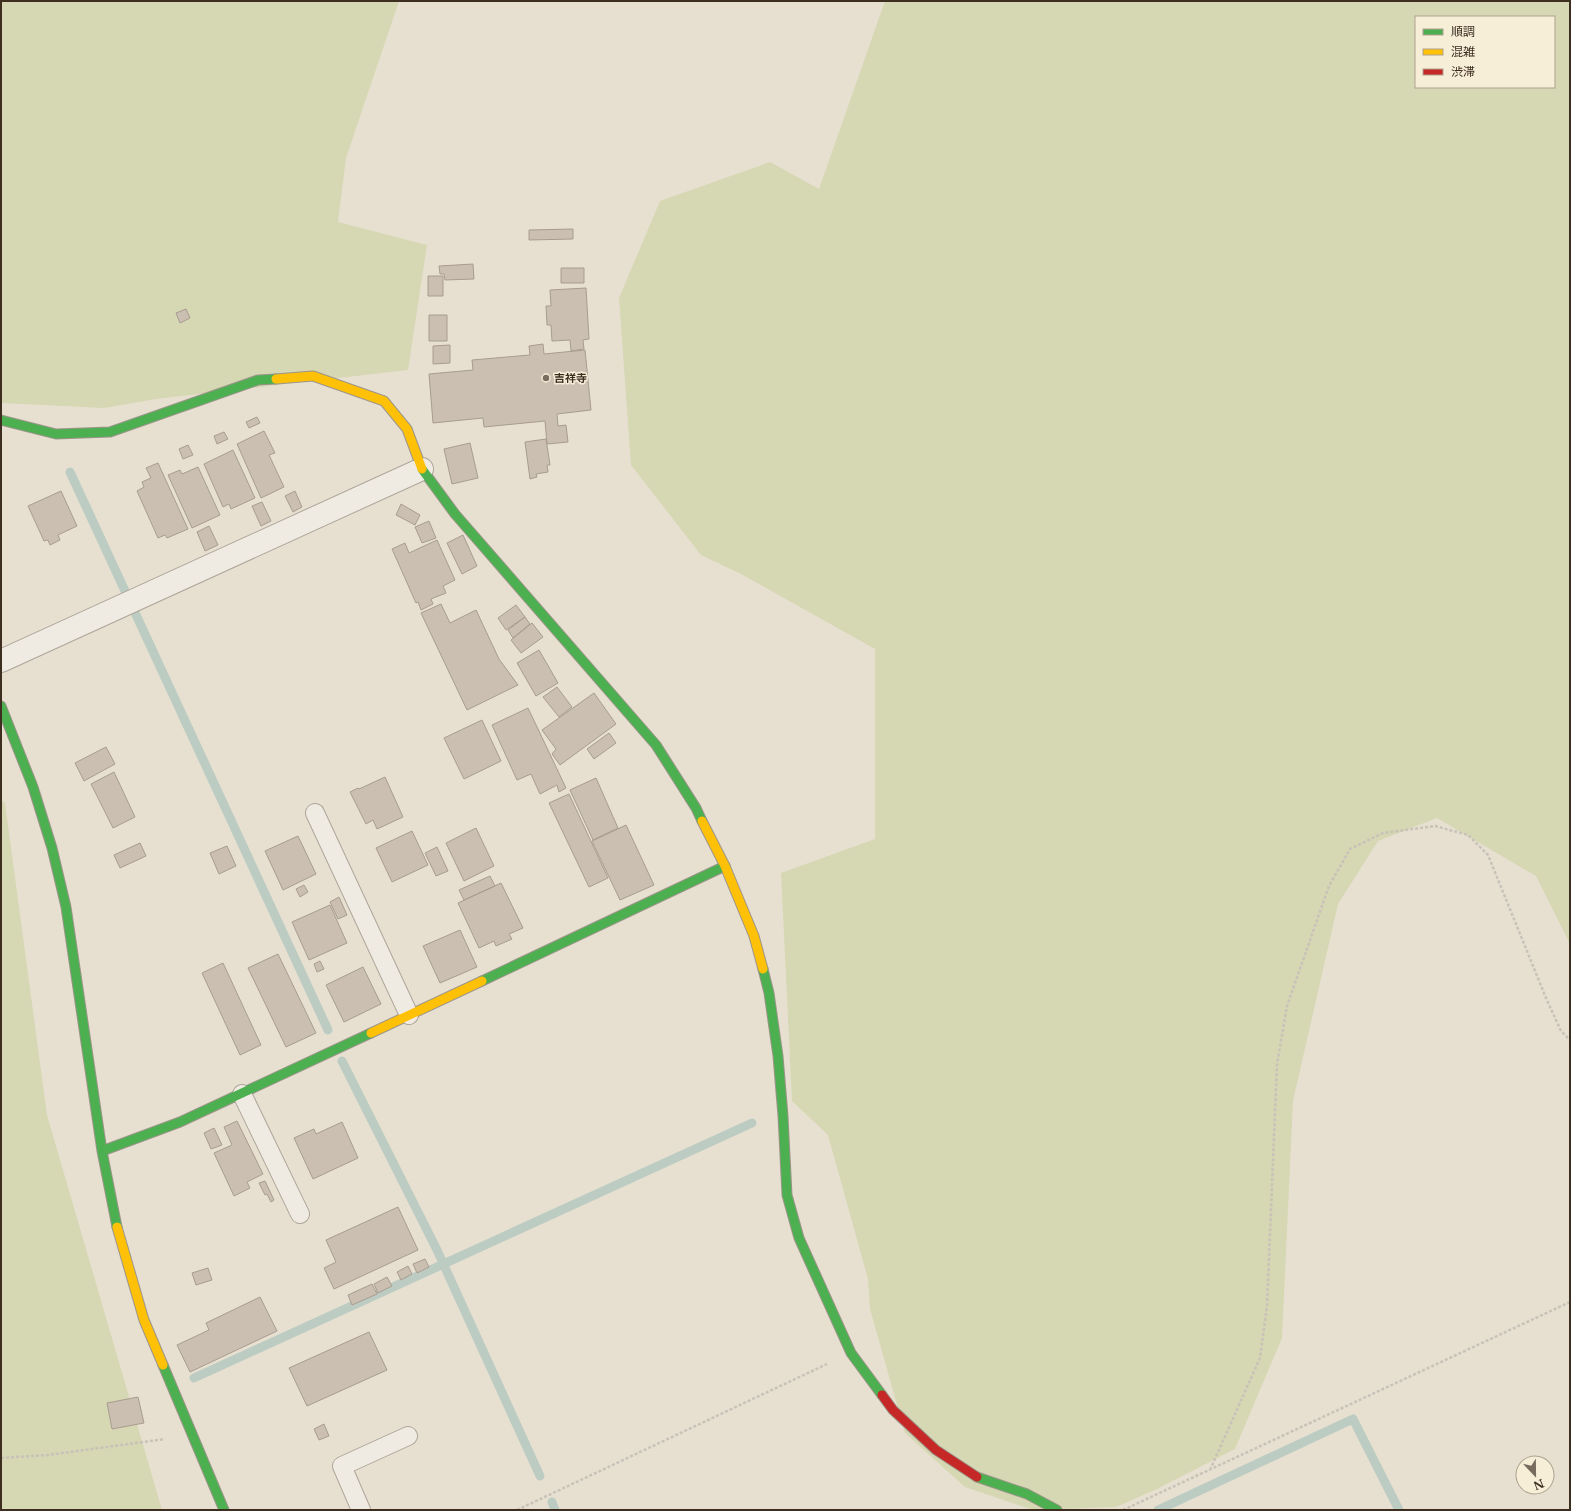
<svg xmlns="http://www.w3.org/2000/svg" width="1571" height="1511" viewBox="0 0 1571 1511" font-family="'Libre Baskerville','Noto Sans JP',serif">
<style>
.green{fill:#d6d7b3;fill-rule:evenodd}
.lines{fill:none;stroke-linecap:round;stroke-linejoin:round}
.stream{stroke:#bcccc2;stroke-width:9}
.building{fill:#cbbfb2;stroke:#a89c90}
.lane-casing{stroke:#ada599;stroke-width:20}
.street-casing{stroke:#ada599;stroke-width:24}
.fast-casing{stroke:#9c958a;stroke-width:11}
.slow-casing{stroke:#9c958a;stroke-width:11}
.jam-casing{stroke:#9c958a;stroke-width:11}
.path{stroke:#c8c2b9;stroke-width:2.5;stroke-dasharray:3 2;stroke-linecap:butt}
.lane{stroke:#efebe3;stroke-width:18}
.street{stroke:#efebe3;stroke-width:22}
.fast{stroke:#4caf50;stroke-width:9}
.slow{stroke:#ffc107;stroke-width:9}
.jam{stroke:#c62828;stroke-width:9}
.poi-dot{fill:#786c5e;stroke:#f7eed8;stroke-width:1.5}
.labels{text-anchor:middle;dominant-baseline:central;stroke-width:3;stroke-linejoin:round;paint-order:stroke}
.poi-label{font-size:11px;font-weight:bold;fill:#3d2e20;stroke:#f7eed8;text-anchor:start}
</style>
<rect width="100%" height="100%" fill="#e7e0d1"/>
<!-- green -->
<path class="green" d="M1 1H399L346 158 338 222 427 245 408 370 156 399 104 408 1 403Z
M885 1H1570V944L1536 876 1437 818 1378 841 1338 904 1293 1101 1282 1338 1235 1449 1155 1490 1116 1507 1033 1510 965 1487 905 1433 870 1309 868 1279 828 1135 792 1101 781 873 875 839V649L741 574 701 555 631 465 619 298 660 201 770 162 819 189ZM1416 17H1554V87H1416Z
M1 800 5 803 47 1115 162 1510H1Z"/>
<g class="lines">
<!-- stream -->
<path class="stream" d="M70 472 328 1030
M342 1061 437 1250 540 1476
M194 1378 752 1123
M552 1502 555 1510
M1158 1510 1353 1419 1399 1510"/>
</g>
<!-- building -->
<path class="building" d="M573 229V239L529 240V230Z
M473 264 474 279 445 280 444 274H440L439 266Z
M561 268H584V283H561Z
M428 276H443V296H428Z
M586 288 589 339 583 340 584 349 571 351 570 340 552 341 551 325H547L546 306H551L550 290Z
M186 309 190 318 180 323 176 313Z
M429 315H447V341H429Z
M543 344 544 354 585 350 591 410 557 414 558 426 566 425 568 442 547 444 545 421 484 427 483 418 433 423 429 374 473 370 472 360 530 355 529 346Z
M450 345V363L433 364V346Z
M257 417 260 423 249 428 246 422Z
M264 431 275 453 269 455 284 487 261 498 237 444Z
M224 432 228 439 217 444 214 436Z
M546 439 550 465H547L548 472 536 474 537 477 530 479 525 442Z
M470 443 478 478 452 484 444 449Z
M188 445 193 455 183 459 179 449Z
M233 450 255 498 231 509 229 504 223 507 204 464Z
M158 463 188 529 167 538 165 535 158 538 137 491 144 487 142 482 151 478 146 468Z
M198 467 220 515 192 528 168 475 180 470 182 474Z
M61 491 77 526 58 535 60 540 50 545 48 540 44 541 28 506Z
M295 491 302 507 293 512 285 496Z
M262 502 271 521 261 526 252 506Z
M401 504 420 515 415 525 396 515Z
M429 521 436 538 422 543 415 527Z
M209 526 218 545 205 551 197 532Z
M463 535 477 566 462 574 447 543Z
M437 540 455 580 443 586 446 593 431 599 433 604 421 610 418 602 416 603 392 549 405 543 409 553Z
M441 604 450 623 476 610 499 659 518 685 467 710 421 613Z
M516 605 525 617 506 630 498 618Z
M525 617 530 624 513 638 508 630Z
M532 623 543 637 521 653 511 640Z
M539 650 558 683 536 696 517 663Z
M557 687 572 707 559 717 543 697Z
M594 693 616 724 560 765 552 754 556 749 542 730Z
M528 708 566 788 559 792 557 785 540 794 531 774 517 780 492 725Z
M482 720 501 761 464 779 444 738Z
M609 733 616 743 594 759 587 749Z
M106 747 115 764 84 781 75 763Z
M114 772 135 817 113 828 91 784Z
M385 777 403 817 377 829 373 820 366 824 350 792 358 788 359 789Z
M596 778 618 828 593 840 570 790Z
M569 794 608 878 589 887 549 803Z
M626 825 654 885 620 900 592 841Z
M476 828 494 866 464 881 446 843Z
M412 831 428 865 392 882 376 848Z
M298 836 316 874 283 890 265 851Z
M140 843 146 856 120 868 114 855Z
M227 846 236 866 219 874 210 853Z
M437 847 448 871 436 876 425 853Z
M490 876 495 886 464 900 459 890Z
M501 883 523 928 509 934 512 939 496 946 494 941 479 948 458 903Z
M304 885 308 892 300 897 296 889Z
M339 897 347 915 338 919 330 902Z
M330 905 347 943 309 960 292 922Z
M460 930 477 967 440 983 423 946Z
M278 954 316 1033 286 1047 248 968Z
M320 961 324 969 317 972 314 964Z
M223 963 261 1045 240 1055 202 973Z
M363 967 381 1004 344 1022 326 985Z
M237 1121 263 1174 247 1182 250 1188 234 1196 214 1153 232 1145 224 1127Z
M342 1122 358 1158 313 1179 294 1138 314 1129 316 1134Z
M214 1128 222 1145 211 1149 204 1133Z
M265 1181 274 1200 271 1202 267 1194 265 1195 259 1183Z
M398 1207 418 1250 334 1289 324 1268 336 1262 326 1240Z
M425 1259 429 1267 417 1273 413 1264Z
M408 1266 412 1274 401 1280 397 1272Z
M208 1268 212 1280 196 1285 192 1273Z
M387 1277 392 1286 378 1293 374 1284Z
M372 1284 377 1294 352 1305 348 1295Z
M260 1297 277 1331 190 1372 177 1345 209 1330 206 1323Z
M369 1332 387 1370 307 1406 289 1368Z
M138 1397 144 1423 112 1429 107 1403Z
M324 1424 329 1436 319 1440 314 1429Z"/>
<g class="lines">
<defs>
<path id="lane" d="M315 813 409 1015
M242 1094 300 1214
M361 1510 342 1466 408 1436"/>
<path id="street" d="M1 661 422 469"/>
<path id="fast" d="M1 420 56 434 110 432 258 380 276 379
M422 469 455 514 656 745 696 808 702 821
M1 706 33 787 52 848 66 907 102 1151 117 1227
M763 969 769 993 778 1056 783 1116 787 1195 799 1238 851 1353 882 1395
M482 981 725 866
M102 1151 180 1122 371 1033
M163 1365 224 1510
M977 1477 1027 1494 1057 1510"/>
<path id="slow" d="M276 379 313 376 384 401 407 429 422 469
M702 821 725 866 754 936 763 969
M371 1033 482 981
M117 1227 144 1320 163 1365"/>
<path id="jam" d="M882 1395 893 1410 936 1450 977 1477"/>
</defs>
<!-- lane casing -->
<use href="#lane" class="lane-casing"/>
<!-- street casing -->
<use href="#street" class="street-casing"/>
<!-- fast casing -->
<use href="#fast" class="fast-casing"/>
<!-- slow casing -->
<use href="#slow" class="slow-casing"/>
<!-- jam casing -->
<use href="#jam" class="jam-casing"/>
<!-- path -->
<path class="path" d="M1 1458 48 1455 165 1439
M1210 1470 1260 1358 1267 1306 1277 1064 1287 1006 1329 886 1350 849 1383 833 1435 826 1468 835 1488 855 1546 998 1561 1031 1570 1040
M517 1510 827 1364
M1123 1510 1570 1302"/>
<!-- lane -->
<use href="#lane" class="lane"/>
<!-- street -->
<use href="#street" class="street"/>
<!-- fast -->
<use href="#fast" class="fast"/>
<!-- slow -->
<use href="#slow" class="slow"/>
<!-- jam -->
<use href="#jam" class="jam"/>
</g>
<!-- markers -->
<circle class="poi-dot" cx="546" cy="378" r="4"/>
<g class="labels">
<!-- poi labels -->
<g class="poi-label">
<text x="554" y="378">吉祥寺</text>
</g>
</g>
<!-- border -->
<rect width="1571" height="1511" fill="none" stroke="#3d2e20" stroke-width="4"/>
<!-- legend -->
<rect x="1415" y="16" width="140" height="72" fill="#f7eed8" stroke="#ada18e"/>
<rect x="1423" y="29" width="20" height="6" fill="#4caf50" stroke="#ada18e"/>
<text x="1451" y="36" font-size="12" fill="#3d2e20">順調</text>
<rect x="1423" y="49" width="20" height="6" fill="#ffc107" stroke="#ada18e"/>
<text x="1451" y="56" font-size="12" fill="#3d2e20">混雑</text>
<rect x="1423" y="69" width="20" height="6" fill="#c62828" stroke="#ada18e"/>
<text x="1451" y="76" font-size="12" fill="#3d2e20">渋滞</text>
<!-- north arrow -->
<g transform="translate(1535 1475) rotate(158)"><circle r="19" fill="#f7eed8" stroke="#ada18e"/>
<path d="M0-3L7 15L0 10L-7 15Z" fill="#786c5e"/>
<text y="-6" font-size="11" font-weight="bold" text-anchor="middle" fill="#3d2e20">N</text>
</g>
</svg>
